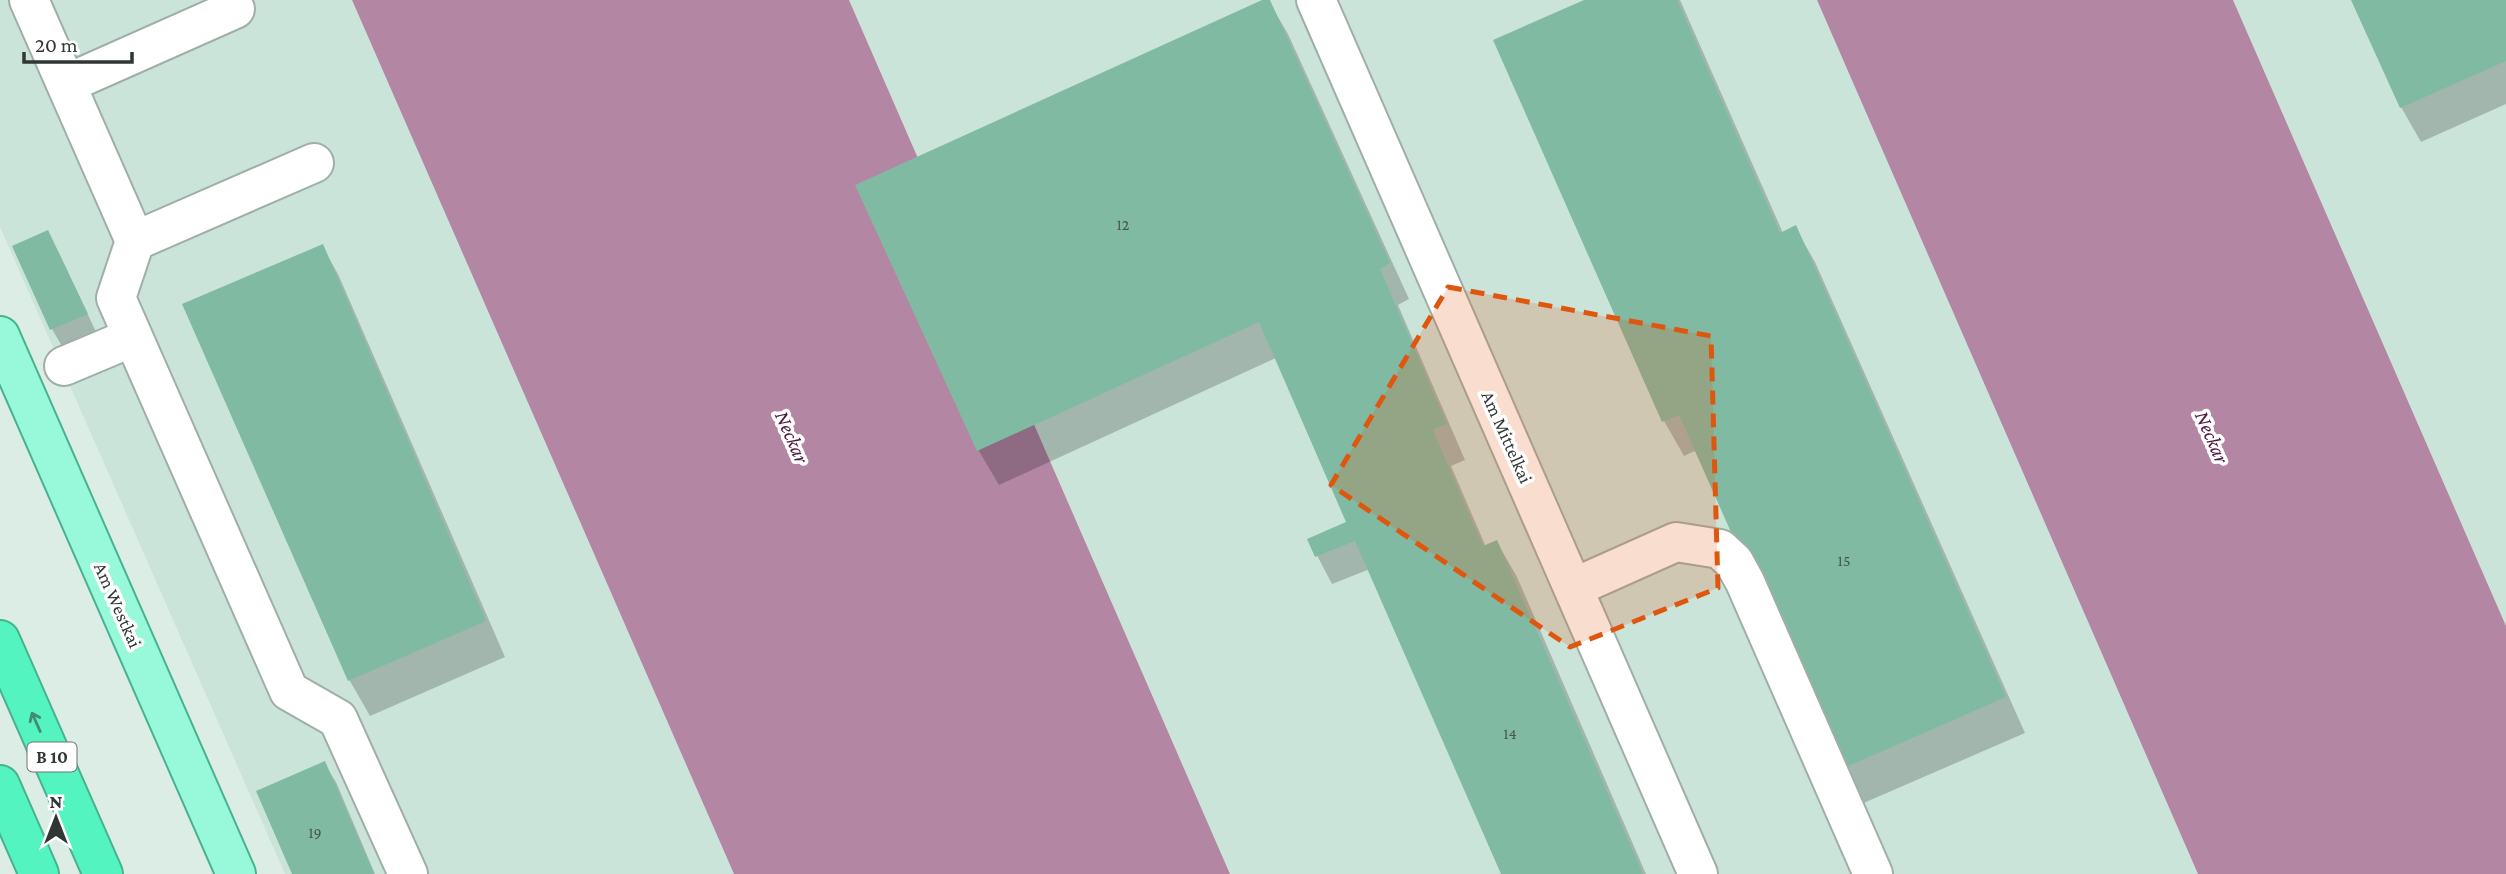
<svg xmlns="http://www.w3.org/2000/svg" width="2506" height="874" viewBox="0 0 2506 874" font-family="'Crimson Pro',serif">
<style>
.built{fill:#cbe4da}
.water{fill:#b386a4}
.shadow{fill:#0003}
.building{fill:#80baa3}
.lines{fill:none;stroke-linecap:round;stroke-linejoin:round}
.minor-casing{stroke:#9fafa8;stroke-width:42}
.major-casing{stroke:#48b290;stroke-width:42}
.highway-casing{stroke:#48b290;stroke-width:42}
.minor{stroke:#fff;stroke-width:38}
.major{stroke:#98f8da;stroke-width:38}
.highway{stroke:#54f4c1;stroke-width:38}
.oneway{stroke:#418c73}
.marked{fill:#df570e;fill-opacity:0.2;stroke:#df570e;stroke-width:5;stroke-dasharray:14 9;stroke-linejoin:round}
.labels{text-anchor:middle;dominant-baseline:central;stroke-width:7;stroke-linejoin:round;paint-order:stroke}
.number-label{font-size:16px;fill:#455850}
.shield{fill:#fff;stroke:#6f7371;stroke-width:2}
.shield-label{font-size:18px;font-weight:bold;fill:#313734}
.street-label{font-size:19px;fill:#313734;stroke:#fff}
.water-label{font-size:21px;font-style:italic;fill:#4f1840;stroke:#fff}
</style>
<rect width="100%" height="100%" fill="#dcede6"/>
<!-- built -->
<path class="built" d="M0 0H352L734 874H285L0 227Z
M849 0H1817L2198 874H1230Z
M2233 0H2506V626Z"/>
<!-- water -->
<path class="water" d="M352 0H849L1230 874H734Z
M1817 0H2233L2506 626V874H2198Z"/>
<!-- shadow -->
<path class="shadow" d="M1268 0 1288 34 1409 299 1398 305 1465 460 1451 466 1486 547 1497 542 1517 577 1646 874H1503L1370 569 1332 584 1309 540 1348 523 1276 358 999 485 979 451 858 185Z
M1589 0H1680L1783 233 1795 227 1815 262 2025 733 1859 805 1697 450 1684 456 1664 421Z
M2353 0H2506V104L2421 142 2401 107Z
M322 246 338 274 505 657 370 716 350 681 275 509Z
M58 251 97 334 63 348 52 329Z
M324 763 336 782 375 874H294Z"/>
<!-- building -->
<path class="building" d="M1262 0H1270L1390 263 1380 269 1447 424 1433 430 1483 546 1497 540 1643 874H1501L1355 541 1315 557 1307 539 1346 522 1259 322 977 451 855 185Z
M1584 0H1677L1780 233 1796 225 2006 697 1837 771 1679 415 1662 422 1493 40Z
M2351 0H2506V61L2400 108Z
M48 230 88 314 50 330 12 246Z
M323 244 486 621 348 681 182 304Z
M325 761 374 874H292L256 791Z"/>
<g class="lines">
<defs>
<path id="minor" d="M29 0 135 241
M1316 0 1698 874
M66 84 235 9
M314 163 135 241 116 298 289 691 338 719 408 874
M64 366 133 337
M1573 588 1676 542 1720 549 1734 562 1745 582 1873 874"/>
<path id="major" d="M0 336 236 874"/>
<path id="highway" d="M0 640 103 874
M0 785 39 874"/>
</defs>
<!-- minor casing -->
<use href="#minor" class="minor-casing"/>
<!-- major casing -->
<use href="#major" class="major-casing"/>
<!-- highway casing -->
<use href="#highway" class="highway-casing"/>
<!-- minor -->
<use href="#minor" class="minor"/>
<!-- major -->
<use href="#major" class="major"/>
<!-- highway -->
<use href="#highway" class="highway"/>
</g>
<!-- one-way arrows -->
<defs><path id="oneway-shaft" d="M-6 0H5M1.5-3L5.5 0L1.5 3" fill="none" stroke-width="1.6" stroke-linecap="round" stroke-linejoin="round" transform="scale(1.75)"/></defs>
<use class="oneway" href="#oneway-shaft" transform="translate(36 722) rotate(-114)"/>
<!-- marked area -->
<path class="marked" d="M1448 287 1711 336 1718 588 1570 647 1331 485Z"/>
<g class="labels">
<!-- number labels -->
<g class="number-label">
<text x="1123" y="224">12</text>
<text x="1844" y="560">15</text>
<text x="1510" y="733">14</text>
<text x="315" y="832">19</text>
</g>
<!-- shield labels -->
<rect class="shield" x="27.5" y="742.5" width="49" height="29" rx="5"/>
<g class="shield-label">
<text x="52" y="757">B 10</text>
</g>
<!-- street labels -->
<g class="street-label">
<text transform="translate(1507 437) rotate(66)">Am Mittelkai</text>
<text transform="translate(118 605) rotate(66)">Am Westkai</text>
</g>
<!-- water labels -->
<g class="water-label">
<text transform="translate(792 437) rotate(66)">Neckar</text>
<text transform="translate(2212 437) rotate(66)">Neckar</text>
</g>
</g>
<!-- north arrow -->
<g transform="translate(56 818)" stroke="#ffffff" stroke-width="5" paint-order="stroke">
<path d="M0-5L12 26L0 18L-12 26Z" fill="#313734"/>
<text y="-10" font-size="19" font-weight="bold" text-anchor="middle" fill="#313734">N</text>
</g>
<!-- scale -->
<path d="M24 52v10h108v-10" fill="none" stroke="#313734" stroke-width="3.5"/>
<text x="35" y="52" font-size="21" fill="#313734" stroke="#ffffff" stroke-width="5" paint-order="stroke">20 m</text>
</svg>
